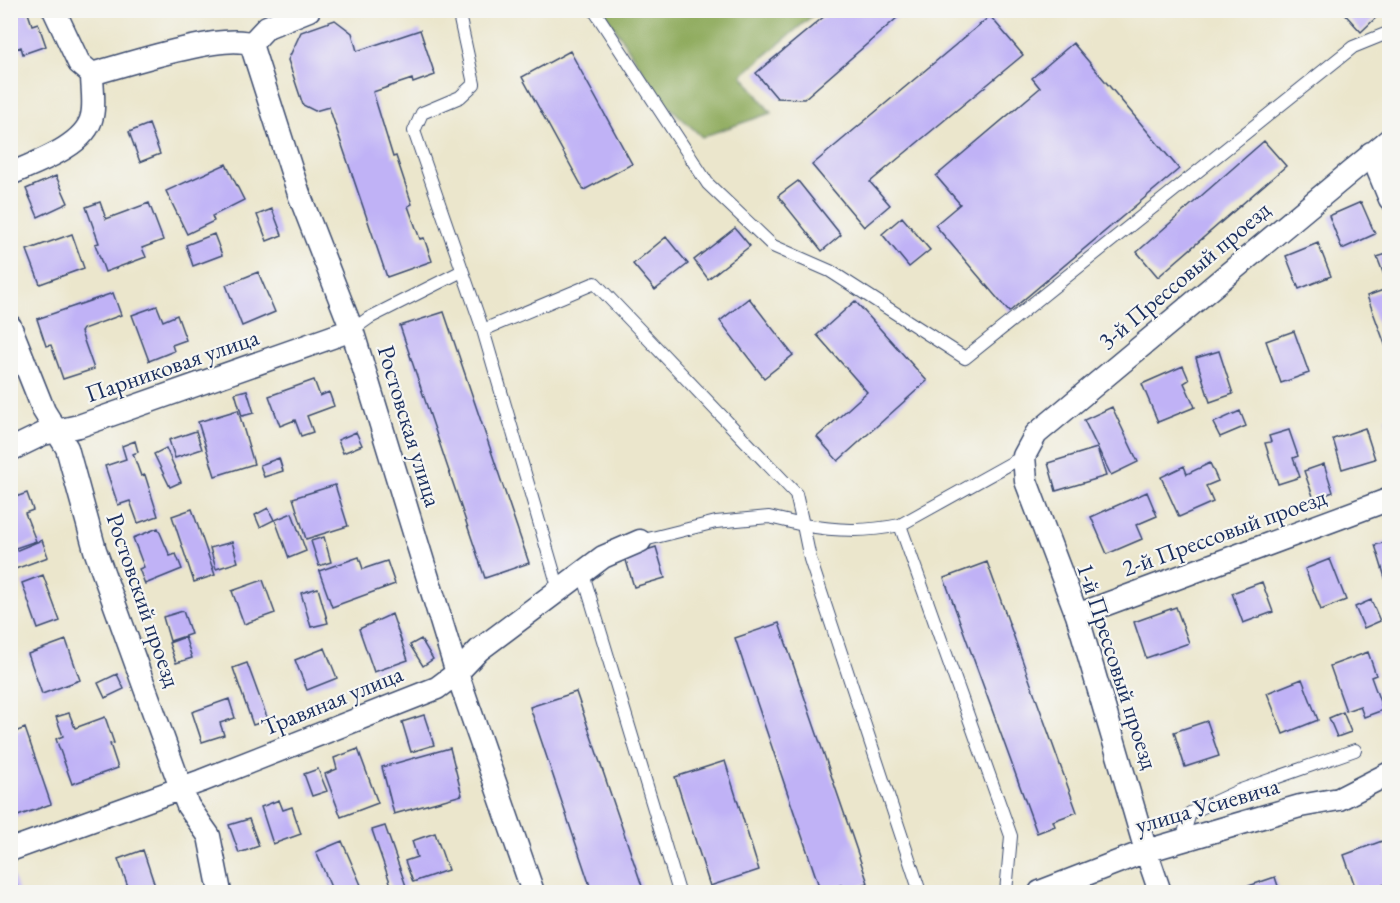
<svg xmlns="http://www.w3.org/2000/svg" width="1400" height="903" viewBox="0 0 1400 903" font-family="'EB Garamond',serif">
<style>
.forest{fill:#90ac5f;stroke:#566e5e;stroke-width:1.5}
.building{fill:#c0b2f6}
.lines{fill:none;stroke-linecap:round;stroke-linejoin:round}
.lane-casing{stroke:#3a4a6e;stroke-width:14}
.street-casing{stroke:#3a4a6e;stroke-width:25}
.lane{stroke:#fff;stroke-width:12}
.street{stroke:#fff;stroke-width:22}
.labels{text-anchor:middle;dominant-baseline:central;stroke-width:4.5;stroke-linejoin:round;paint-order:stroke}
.street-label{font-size:24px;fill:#1b2f5e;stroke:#f6f6f2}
</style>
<rect width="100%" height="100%" fill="#f6f6f2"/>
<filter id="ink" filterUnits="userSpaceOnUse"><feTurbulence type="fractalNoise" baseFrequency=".0167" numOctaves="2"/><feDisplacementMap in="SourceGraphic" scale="12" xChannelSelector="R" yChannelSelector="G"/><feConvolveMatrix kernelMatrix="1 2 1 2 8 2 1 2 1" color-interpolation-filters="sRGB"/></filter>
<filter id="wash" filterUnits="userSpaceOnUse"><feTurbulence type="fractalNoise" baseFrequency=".008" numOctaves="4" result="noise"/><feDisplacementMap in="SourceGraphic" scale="24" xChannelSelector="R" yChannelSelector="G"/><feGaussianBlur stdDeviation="1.35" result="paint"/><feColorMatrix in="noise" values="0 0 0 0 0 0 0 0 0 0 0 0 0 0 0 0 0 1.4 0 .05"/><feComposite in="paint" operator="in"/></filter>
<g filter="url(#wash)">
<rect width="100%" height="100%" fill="#ebe6cc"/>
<!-- forest -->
<path class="forest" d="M604 11H818L742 75 771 113 702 137 661 99Z"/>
<g id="blocks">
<!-- building -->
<path class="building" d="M10 10H27L32 25 38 23 46 46 23 54 21 47 10 51Z
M207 10H226V11L209 17Z
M832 10H906L804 99 777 98 756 73Z
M1341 10H1384L1361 32Z
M990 16 1023 55 870 182 890 205 864 227 812 165Z
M335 20 352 33 357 51 420 30 435 75 413 83 412 79 373 92 393 157 396 156 412 204 408 206 420 239 424 238 432 261 387 277 329 107 315 111 303 105 288 60 301 32Z
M1073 43 1179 169 1009 312 935 225 960 204 936 176 1040 88 1032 78Z
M570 51 632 164 584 190 522 77Z
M149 124 160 154 140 162 129 132Z
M1264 141 1286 166 1158 277 1137 252Z
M226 164 244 200 212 216 214 221 187 234 166 191Z
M56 176 68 203 38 217 26 189Z
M798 181 841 235 822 251 778 196Z
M100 202 106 219 149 203 163 240 142 248 146 257 105 272 95 244 99 243 86 207Z
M1361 202 1375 234 1342 249 1329 216Z
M272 209 282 235 267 241 257 215Z
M902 217 930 250 909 267 882 234Z
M735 228 750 246 708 279 694 260Z
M72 234 84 268 40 284 27 250Z
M214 234 222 255 193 266 186 245Z
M666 237 688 264 655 290 633 264Z
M1318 243 1331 276 1299 289 1286 256Z
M1390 253V355H1389L1367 296 1389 288 1377 257Z
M258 272 275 312 242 326 226 285Z
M113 293 121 315 83 329 81 332 94 369 63 379 51 345 46 346 37 319Z
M749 298 793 355 764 378 720 321Z
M855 301 927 381 838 461 817 437 867 392 817 335Z
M157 306 163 321 177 315 186 340 172 345 174 351 149 361 132 315Z
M444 312 529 563 485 578 400 326Z
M1294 331 1309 373 1281 383 1266 341Z
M1219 351 1233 394 1210 402 1196 358Z
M1183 366 1189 380 1184 383 1195 407 1158 422 1142 384Z
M314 380 320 396 329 392 334 406 307 416 313 432 301 436 295 420 280 426 269 396Z
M247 390 254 413 242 416 235 393Z
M1112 407 1138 462 1111 475 1084 420Z
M238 410 254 464 215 476 198 422Z
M1240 411 1246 426 1220 437 1213 423Z
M1390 416V431H1389L1385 418Z
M1365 428 1375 459 1342 469 1333 439Z
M1289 430 1298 456 1293 458 1300 477 1278 484 1265 443 1271 442 1269 436Z
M196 431 202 449 175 458 169 440Z
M356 432 362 445 343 453 338 440Z
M135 441 138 452 133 454 141 476 145 475 158 516 138 523 130 501 118 505 105 466 126 459 122 446Z
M166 448 181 482 170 487 154 454Z
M1097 448 1106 476 1056 491 1048 463Z
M279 458 283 471 264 477 260 465Z
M1210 463 1218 481 1206 486 1213 502 1179 517 1161 477 1184 466 1187 474Z
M1324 464 1333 492 1314 499 1304 471Z
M335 485 348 526 306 539 293 498Z
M1147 492 1157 516 1136 525 1142 539 1107 554 1091 517Z
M27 493 33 510 25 513 36 541 10 550V499Z
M268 508 274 520 260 527 255 515Z
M192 509 215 575 194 582 172 516Z
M292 513 306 551 289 558 275 520Z
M158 528 170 556 176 554 182 569 145 584 139 569 144 567 133 538Z
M324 537 331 562 319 566 311 541Z
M42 540 48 557 10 571V553Z
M1390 541V583L1387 584 1375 545Z
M232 542 238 562 216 569 210 548Z
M656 547 665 578 634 587 625 557Z
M359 557 363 569 387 561 395 584 332 607 319 571Z
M1330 559 1346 600 1321 610 1305 569Z
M987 562 1077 812 1053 821 1055 826 1037 833 944 578Z
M43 575 60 621 38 629 22 583Z
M263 580 275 613 244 624 232 591Z
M1262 582 1273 612 1243 623 1232 593Z
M318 588 328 623 311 627 301 593Z
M1371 600 1380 621 1364 628 1355 607Z
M1176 607 1189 643 1146 658 1134 622Z
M183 611 191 634 170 641 163 617Z
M392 614 408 660 374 672 359 629Z
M779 623 868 883 844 891 841 885 821 892 735 638Z
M185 637 192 658 176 663 169 643Z
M421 639 433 659 423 666 410 645Z
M66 640 80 680 42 694 28 654Z
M325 648 337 678 307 690 295 660Z
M1368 652 1376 675 1371 677 1383 710 1364 717 1360 706 1346 711 1330 666Z
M247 663 268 720 253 725 233 668Z
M117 674 124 689 105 698 98 683Z
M1302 679 1318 720 1283 734 1267 693Z
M576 692 644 892H592L530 707Z
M229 699 235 718 220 723 224 735 202 742 192 712Z
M1343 712 1351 732 1337 737 1329 718Z
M69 713 75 728 105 717 114 743 110 744 118 768 72 784 56 739 63 736 56 717Z
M424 715 434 745 411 752 402 722Z
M1207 721 1219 756 1185 767 1174 732Z
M25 728 51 804 15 817 10 803V734Z
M450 748 462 795 394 814 382 767Z
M358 749 378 803 341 817 325 774 337 769 334 758Z
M725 761 759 870 710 886 675 777Z
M318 769 327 791 312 796 304 774Z
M279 800 283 810 292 807 301 834 273 844 261 807Z
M249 819 259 846 239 853 229 825Z
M385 826 406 886 393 891 372 830Z
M435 833 448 870 413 882 405 861 417 857 412 841Z
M342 841 364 892H333L316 852Z
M1382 841 1390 862V883L1357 892 1344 855Z
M143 850 157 892H130L118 859Z
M10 870H11L19 892H10Z
M1275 877 1280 892H1231Z"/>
</g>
</g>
<g filter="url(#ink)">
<use href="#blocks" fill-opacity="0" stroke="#3a4a6e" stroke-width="1.5"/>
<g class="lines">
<defs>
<path id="lane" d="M458 10 474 84 460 97 422 113 414 131 483 330 559 590
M594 10 708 184 773 246 830 271 965 358 1353 47 1390 32
M352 330 369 318 462 271
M483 330 595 283 796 494 803 525C837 531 866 532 900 525L1011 836 1006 892
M900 525 1024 456
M640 541 716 522 769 517 803 525 810 559 920 892
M583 574 679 892
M1182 840 1190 813 1238 791 1355 750"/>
<path id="street" d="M54 10 79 63 92 74
M309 10 267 27 251 44 299 194 352 330 457 673 533 892
M92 74C123 65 225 32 251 44
M1371 153 1390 199
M10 174C35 163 86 146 92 116 95 103 92 88 92 74
M10 326 44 411 67 448 95 550 181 788 188 806 209 836 220 892
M10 450 43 434 79 426 352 330
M1077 615 1390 499
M10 850 201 781 437 688 457 673 479 650 603 557 640 541
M1040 892 1146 851 1300 806 1339 799 1390 773
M1160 892 1146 851 1077 615 1026 481 1024 456 1036 434 1390 139"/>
</defs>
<!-- lane casing -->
<use href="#lane" class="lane-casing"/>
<!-- street casing -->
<use href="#street" class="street-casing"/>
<!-- lane -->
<use href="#lane" class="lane"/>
<!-- street -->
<use href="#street" class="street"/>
</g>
</g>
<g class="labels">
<!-- street labels -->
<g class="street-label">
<text transform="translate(1184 275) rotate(-40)">3-й Прессовый проезд</text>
<text transform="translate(172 365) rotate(-19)">Парниковая улица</text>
<text transform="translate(410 426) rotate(73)">Ростовская улица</text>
<text transform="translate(1224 532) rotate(-20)">2-й Прессовый проезд</text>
<text transform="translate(144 600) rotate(71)">Ростовский проезд</text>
<text transform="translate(1118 666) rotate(72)">1-й Прессовый проезд</text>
<text transform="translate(332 700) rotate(-22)">Травяная улица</text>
<text transform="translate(1207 805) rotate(-16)">улица Усиевича</text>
</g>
</g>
<!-- margin -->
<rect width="1400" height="903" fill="none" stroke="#f6f6f2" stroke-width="36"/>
</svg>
